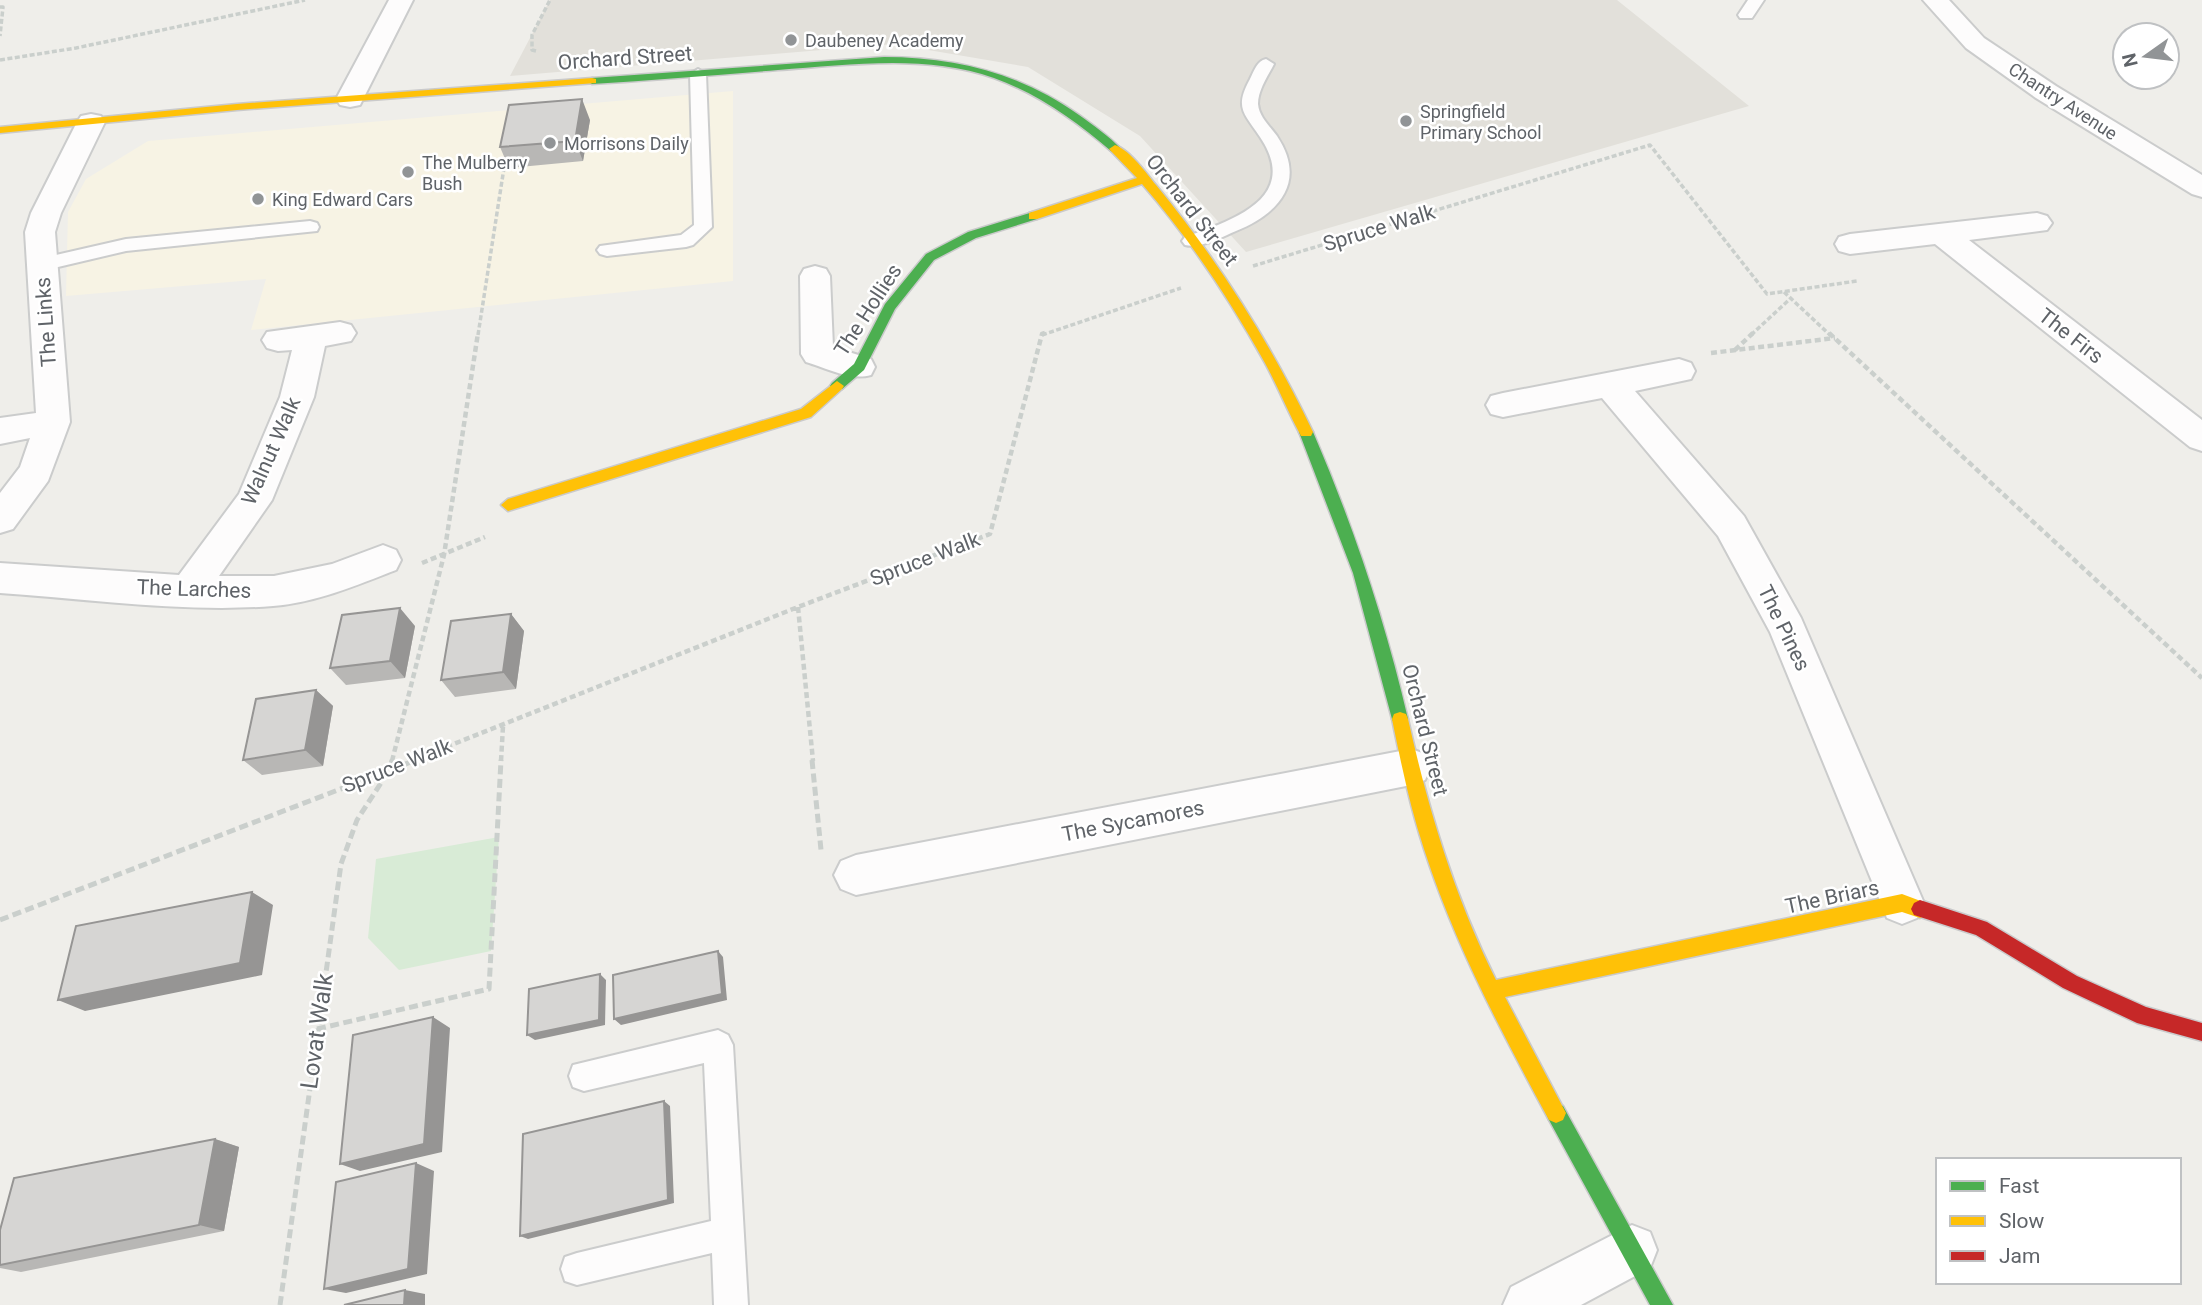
<svg xmlns="http://www.w3.org/2000/svg" width="2202" height="1305" viewBox="0 0 2202 1305" font-family="Roboto,sans-serif">
<style>
.commercial{fill:#f7f3e4}
.education{fill:#e2e0da}
.green{fill:#d8ebd6}
.lines{fill:none;stroke-linecap:round;stroke-linejoin:round}
.lane-casing{stroke:#cbcccc;stroke-width:4}
.street-casing{stroke:#cbcccc;stroke-width:4}
.fast-casing{stroke:#cacacb;stroke-width:3}
.slow-casing{stroke:#cacacb;stroke-width:3}
.jam-casing{stroke:#cacacb;stroke-width:3}
.path-far2{stroke:#cacfcc;stroke-width:3.5;stroke-dasharray:5 2.5;stroke-linecap:butt}
.path-far1{stroke:#cacfcc;stroke-width:4.5;stroke-dasharray:6 3.5;stroke-linecap:butt}
.path{stroke:#cacfcc;stroke-width:5;stroke-dasharray:9 4.5;stroke-linecap:butt}
.lane{fill:#fdfcfc;fill-rule:evenodd}
.street{fill:#fdfcfc;fill-rule:evenodd}
.fast{fill:#4caf50;fill-rule:evenodd}
.slow{fill:#ffc107;fill-rule:evenodd}
.jam{fill:#c62828;fill-rule:evenodd}
.wall{fill:#b8b7b5}
.shaded-wall{fill:#969594}
.building{fill:#d6d5d3;stroke:#969594;stroke-width:2}
.poi-dot{fill:#919496;stroke:#fff;stroke-width:2.5}
.labels{text-anchor:middle;dominant-baseline:central;stroke-width:5;stroke-linejoin:round;paint-order:stroke}
.far-poi-label{font-size:18px;fill:#5f6368;stroke:#fff;text-anchor:start}
.far-street-label{font-size:18px;fill:#5f6368;stroke:#fff}
.street-label{font-size:21px;fill:#5f6368;stroke:#fff}
.near-street-label{font-size:24px;fill:#5f6368;stroke:#fff}
</style>
<rect width="100%" height="100%" fill="#efeeea"/>
<!-- commercial -->
<path class="commercial" d="M733 91V281L251 330 266 279 66 296 68 212 86 179 148 141Z"/>
<!-- education -->
<path class="education" d="M550 0H1617L1749 106 1246 252 1140 136 1028 67 893 44 510 76Z"/>
<!-- green -->
<path class="green" d="M499 837 491 951 399 970 368 938 376 859Z"/>
<g class="lines">
<defs>
<path id="lane" d="M1748 0H1764L1752 18H1740L1738 15Z
M1266 59 1274 64C1268 76 1258 90 1258 104 1259 117 1270 126 1277 136 1307 181 1280 213 1236 231 1222 237 1200 249 1185 245L1182 241 1185 237C1230 221 1302 199 1260 137 1244 113 1234 108 1250 79 1254 71 1257 61 1266 59Z
M698 69 706 74 712 227 693 245 686 247 607 256 600 254 597 250 600 246 681 235 694 225 690 74Z
M310 221 317 223 319 227 317 231 126 251 41 271 34 270 31 265 34 260 126 239Z
M718 1030 728 1035 733 1045 748 1305H714L712 1253 577 1285 565 1281 561 1269 565 1257 577 1253 711 1221 704 1063 584 1091 573 1087 569 1076 573 1065Z"/>
<path id="street" d="M389 0H413L360 105 350 107 340 105 336 99Z
M1923 0H1949L1984 38 2056 86 2202 175V197L2192 194 2036 98 1966 48Z
M91 114 101 116 105 122 61 213 55 232 70 422 48 481 13 529 0 533V493L20 467 30 438 0 444V418L36 413 25 232 31 213 77 122 81 116Z
M2037 213 2047 216 2052 223 2047 230 1969 240 2202 420V451L2190 447 1935 244 1850 254 1839 251 1835 244 1839 237 1850 234Z
M815 266 826 269 830 276 833 347 871 359 875 367 871 375C850 381 826 368 806 362L801 354 800 276 804 269Z
M340 322 351 325 356 333 351 341 325 346 314 397 272 500 219 576H274L332 564 383 545 396 550 401 560 396 570C357 585 315 603 273 606 186 613 87 599 0 593V563L179 575 239 494 280 397 292 350 278 351 267 348 262 340 267 332Z
M1679 359 1691 363 1695 371 1691 379 1635 391 1744 516 1801 618 1924 903 1917 918 1902 924 1887 918 1770 632 1718 536 1602 398 1503 417 1491 414 1486 405 1491 396 1503 393Z
M1411 749 1425 754 1431 767 1425 780 1411 785 856 895 841 889 834 875 841 861 856 855Z
M1632 1225 1650 1232 1657 1250 1650 1268 1581 1305H1503L1511 1287Z"/>
<path id="fast" d="M884 57C955 57 1020 73 1079 115 1093 125 1109 136 1121 149L1115 153 1111 151C1076 121 1038 94 994 78 926 54 849 65 778 70 716 75 654 80 592 84L587 81 592 78Z
M1033 212 1039 216 1037 219 976 238 934 260 895 309 864 370 842 389H832L830 386 832 383 854 364 885 304 926 254 968 232Z
M1306 427 1313 432C1353 525 1385 620 1408 719L1406 724 1400 726 1394 724 1392 719 1353 573 1299 432Z
M1556 1103 1563 1106 1673 1305H1650L1549 1120 1546 1113 1549 1106Z"/>
<path id="slow" d="M592 78 596 79V83L237 110 0 133V127L237 104Z
M1115 145C1131 151 1146 173 1156 185 1218 260 1271 344 1313 432L1311 436H1301C1288 412 1278 387 1265 363 1230 300 1189 238 1142 184L1037 219H1029V213L1137 178 1109 149Z
M837 381 844 386 842 389 811 417 508 511 501 505 508 499 801 409Z
M1400 712 1406 714 1408 719C1429 812 1454 895 1496 980L1902 894 1926 903 1929 909 1926 915 1920 918 1902 912 1505 997 1566 1113 1563 1120 1556 1123 1549 1120C1501 1031 1455 945 1424 849 1410 807 1401 763 1392 719L1394 714Z"/>
<path id="jam" d="M1920 900 1987 922 2077 976 2146 1007 2202 1023V1041L2137 1023 2063 988 1976 935 1914 915 1911 909 1914 903Z"/>
</defs>
<!-- lane casing -->
<use href="#lane" class="lane-casing"/>
<!-- street casing -->
<use href="#street" class="street-casing"/>
<!-- fast casing -->
<use href="#fast" class="fast-casing"/>
<!-- slow casing -->
<use href="#slow" class="slow-casing"/>
<!-- jam casing -->
<use href="#jam" class="jam-casing"/>
<!-- path-far2 -->
<path class="path-far2" d="M0 7H3L0 36
M536 51 532 50V35L550 0
M0 60 76 48 305 0
M1253 266 1650 145 1767 294 1857 281
M1784 292 1830 335
M478 335 506 155
M1042 335 1181 288
M1751 335 1791 298"/>
<!-- path-far1 -->
<path class="path-far1" d="M1829 333 2202 678
M1735 350 1753 333
M1711 353 1835 338
M422 563 485 537
M798 607 813 761
M392 761 444 555 478 333
M411 761 798 607 990 534 1042 334 1045 333
M501 761 503 726"/>
<!-- path -->
<path class="path" d="M812 760 821 850
M0 920 416 760
M317 1029 489 989 501 760
M280 1305 341 864 357 820 390 769 392 760"/>
<!-- lane -->
<use href="#lane" class="lane"/>
<!-- street -->
<use href="#street" class="street"/>
<!-- fast -->
<use href="#fast" class="fast"/>
<!-- slow -->
<use href="#slow" class="slow"/>
<!-- jam -->
<use href="#jam" class="jam"/>
</g>
<!-- wall -->
<path class="wall" d="M590 120 583 161 509 168 500 147Z
M511 614 524 631 516 689 455 697 441 680Z
M415 626 405 678 346 685 330 668Z
M316 690 333 706 323 766 262 775 243 760Z
M215 1139 239 1147 224 1231 21 1272 0 1268V1230Z"/>
<!-- shaded-wall -->
<path class="shaded-wall" d="M582 99 590 120 583 161 575 141Z
M400 608 415 626 405 678 390 661Z
M511 614 524 631 516 689 503 672Z
M316 690 333 706 323 766 305 750Z
M252 892 273 905 262 975 85 1011 58 1000Z
M718 951 723 957 727 1000 621 1025 614 1019Z
M600 974 606 980 605 1025 535 1040 527 1035Z
M433 1017 450 1028 442 1152 360 1171 340 1164Z
M664 1101 670 1106 674 1203 528 1239 520 1236Z
M215 1139 239 1147 224 1231 199 1225Z
M416 1163 434 1171 427 1274 346 1293 324 1289Z
M405 1290 425 1294V1305H404Z"/>
<!-- building -->
<path class="building" d="M582 99 575 141 500 147 509 105Z
M400 608 390 661 330 668 342 615Z
M511 614 503 672 441 680 451 621Z
M316 690 305 750 243 760 256 699Z
M252 892 240 963 58 1000 76 926Z
M718 951 722 994 614 1019 613 975Z
M600 974 599 1020 527 1035 529 989Z
M433 1017 424 1144 340 1164 353 1035Z
M664 1101 668 1200 520 1236 523 1134Z
M215 1139 199 1225 0 1265V1230L14 1178Z
M416 1163 408 1269 324 1289 336 1182Z
M405 1290 404 1305H344Z"/>
<!-- markers -->
<g class="poi-dot">
<circle cx="791" cy="40" r="7"/>
<circle cx="1406" cy="121" r="7"/>
<circle cx="550" cy="143" r="7"/>
<circle cx="408" cy="172" r="7"/>
<circle cx="258" cy="199" r="7"/>
</g>
<g class="labels">
<!-- far-poi labels -->
<g class="far-poi-label">
<text x="805" y="40">Daubeney Academy</text>
<text x="1420" y="111">Springfield<tspan x="1420" dy="21">Primary School</tspan></text>
<text x="564" y="143">Morrisons Daily</text>
<text x="422" y="162">The Mulberry<tspan x="422" dy="21">Bush</tspan></text>
<text x="272" y="199">King Edward Cars</text>
</g>
<!-- far-street labels -->
<g class="far-street-label">
<text transform="translate(2063 101) rotate(33)">Chantry Avenue</text>
</g>
<!-- street labels -->
<g class="street-label">
<text transform="translate(625 58) rotate(-4)">Orchard Street</text>
<text transform="translate(1192 210) rotate(52)">Orchard Street</text>
<text transform="translate(1379 228) rotate(-17)">Spruce Walk</text>
<text transform="translate(868 310) rotate(-57)">The Hollies</text>
<text transform="translate(46 322) rotate(-94)">The Links</text>
<text transform="translate(2071 336) rotate(38)">The Firs</text>
<text transform="translate(271 451) rotate(-66)">Walnut Walk</text>
<text transform="translate(925 559) rotate(-21)">Spruce Walk</text>
<text transform="translate(194 589) rotate(2)">The Larches</text>
<text transform="translate(1784 628) rotate(64)">The Pines</text>
<text transform="translate(1425 730) rotate(76)">Orchard Street</text>
<text transform="translate(397 766) rotate(-21)">Spruce Walk</text>
<text transform="translate(1133 821) rotate(-11)">The Sycamores</text>
<text transform="translate(1832 897) rotate(-12)">The Briars</text>
</g>
<!-- near-street labels -->
<g class="near-street-label">
<text transform="translate(317 1031) rotate(-82)">Lovat Walk</text>
</g>
</g>
<!-- legend -->
<rect x="1936" y="1158" width="245" height="126" fill="#ffffff" stroke="#bfc1c3" stroke-width="2"/>
<rect x="1950" y="1181" width="35" height="10" fill="#4caf50" stroke="#bfc1c3" stroke-width="2"/>
<text x="1999" y="1193" font-size="21" fill="#5f6368">Fast</text>
<rect x="1950" y="1216" width="35" height="10" fill="#ffc107" stroke="#bfc1c3" stroke-width="2"/>
<text x="1999" y="1228" font-size="21" fill="#5f6368">Slow</text>
<rect x="1950" y="1251" width="35" height="10" fill="#c62828" stroke="#bfc1c3" stroke-width="2"/>
<text x="1999" y="1263" font-size="21" fill="#5f6368">Jam</text>
<!-- north arrow -->
<g transform="translate(2146 56) rotate(256)"><circle r="33" fill="#ffffff" stroke="#bfc1c3" stroke-width="2"/>
<path d="M0-5L12 26L0 18L-12 26Z" fill="#919496"/>
<text y="-10" font-size="19" font-weight="bold" text-anchor="middle" fill="#5f6368">N</text>
</g>
</svg>
